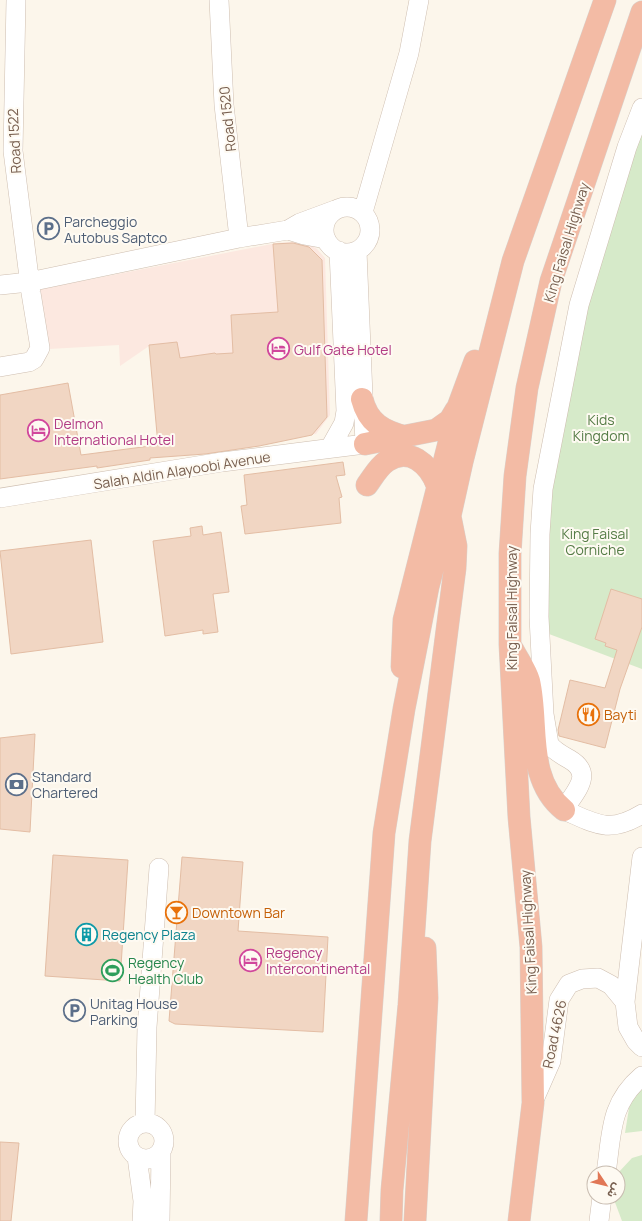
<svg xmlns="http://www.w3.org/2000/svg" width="642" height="1221" viewBox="0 0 642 1221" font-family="Manrope,'Noto Sans Arabic',sans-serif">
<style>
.commercial{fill:#fce8e0}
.green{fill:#d6eac9}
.building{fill:#f1d6c3;stroke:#e3bda4}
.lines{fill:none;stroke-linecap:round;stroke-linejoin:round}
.minor-casing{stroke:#cebeb0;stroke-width:20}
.highway-casing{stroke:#d9d2cd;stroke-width:23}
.minor{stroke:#fff;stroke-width:19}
.highway{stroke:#f3bba5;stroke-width:22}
.labels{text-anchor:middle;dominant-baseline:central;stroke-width:4;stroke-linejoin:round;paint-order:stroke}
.street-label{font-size:14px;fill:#775e4e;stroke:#fefaf2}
.service-label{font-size:14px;fill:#4e5e75;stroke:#fefaf2;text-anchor:start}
.hotel-label{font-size:14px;fill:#b23c85;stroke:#fefaf2;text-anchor:start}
.park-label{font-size:14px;fill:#557c46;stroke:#fefaf2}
.food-label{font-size:14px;fill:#c56008;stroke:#fefaf2;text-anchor:start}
.culture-label{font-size:14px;fill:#0d838f;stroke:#fefaf2;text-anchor:start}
.leisure-label{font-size:14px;fill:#27864d;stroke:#fefaf2;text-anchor:start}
</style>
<rect width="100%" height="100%" fill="#fcf6eb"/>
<!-- commercial -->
<path class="commercial" d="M305 241 317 249 325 258 330 415 316 434 162 455 152 344 120 366 119 345 32 350 25 292 277 243Z"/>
<!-- green -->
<path class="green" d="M642 119V669L549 634 547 504 564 389Z
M642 1086V1131L625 1133 630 1102Z
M642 1155V1221H622L613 1197H618V1173L632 1158Z"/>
<!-- building -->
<path class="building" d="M293 243 309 247 322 260 327 417 312 435 259 446 205 454 150 458V460L97 468V466L0 479V395L68 383 81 455 158 445 149 345 177 342 180 358 215 353 216 354 233 353 231 315 278 312 273 244Z
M343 462 345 475 336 476 342 497 339 498 341 523 245 534 241 506 247 505 244 475Z
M202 526 203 535 221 532 229 592 213 594 218 632 203 634V630L165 636 153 541 191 536 190 528Z
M91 540 103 642 11 654 0 551Z
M611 589 642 599V627L620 689 605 748 559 736 558 730 570 680 605 688 617 650 605 646 606 643 595 639Z
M35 734 30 832 0 829V738Z
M53 855 128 860 120 981 45 976Z
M182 857 243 862 238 931 328 937 323 1032 175 1024 169 1021Z
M0 1142 19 1143 11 1221H0Z"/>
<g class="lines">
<defs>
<path id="minor" d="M219 0 224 105 239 238
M642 108 627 147 579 305 543 489 540 534 539 617 544 714 549 744C554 751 562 755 569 759 595 774 575 791 564 810 596 824 609 834 642 814
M324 230a23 23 0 1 1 46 0a23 23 0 1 1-46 0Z
M363 212 409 53 419 0
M288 230 304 235 326 239
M0 285 29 282 239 238 288 230 300 223 335 210
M0 367 29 362 34 359 40 348 31 293 13 151 16 0
M330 448 344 423 346 411 339 251
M0 498 222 462 365 444 357 251
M642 857 625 1002 628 1027 636 1041 642 1047
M533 1102 551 1061 559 1000 569 984 582 979 598 978 611 985 625 1002
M128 1141a18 18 0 1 1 36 0a18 18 0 1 1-36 0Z
M145 1123 147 1027 159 868
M137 1157 143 1201 142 1221
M606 1173C612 1134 609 1104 642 1076
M160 1221 161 1153
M599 1221 602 1197"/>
<path id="highway" d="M362 399C368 423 383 431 406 437
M365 444 436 430 450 420 456 410
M367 485C373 477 378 467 387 461 409 446 429 464 437 485
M513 650C518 660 526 670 529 681 539 724 525 779 564 810
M402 667 404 620 458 407 475 361
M356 1221 384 833 404 709 428 587 437 552 450 516 462 462 513 261 605 0
M391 1221 392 1190 409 1005 420 841 455 568 456 546 450 516
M415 1221 427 998 425 948
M519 1221 533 1103 531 947 519 817 510 644V554L515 476 527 388 551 281 642 12"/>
</defs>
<!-- minor casing -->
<use href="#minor" class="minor-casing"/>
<!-- highway casing -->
<use href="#highway" class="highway-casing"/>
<!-- minor -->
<use href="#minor" class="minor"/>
<!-- highway -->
<use href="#highway" class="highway"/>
</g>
<!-- icons -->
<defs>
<symbol id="parking-ring" viewBox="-11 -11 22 22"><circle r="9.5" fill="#fefaf2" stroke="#5c6f8a" stroke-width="1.5"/><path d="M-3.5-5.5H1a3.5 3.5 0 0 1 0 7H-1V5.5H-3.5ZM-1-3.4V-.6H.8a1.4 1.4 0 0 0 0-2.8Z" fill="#5c6f8a"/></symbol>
<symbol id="hotel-ring" viewBox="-11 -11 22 22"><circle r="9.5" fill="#fefaf2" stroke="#d1479c" stroke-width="1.5"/><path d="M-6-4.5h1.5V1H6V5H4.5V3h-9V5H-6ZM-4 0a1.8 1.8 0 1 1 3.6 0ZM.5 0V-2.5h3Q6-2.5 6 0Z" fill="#d1479c"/></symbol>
<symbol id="restaurant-ring" viewBox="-11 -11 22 22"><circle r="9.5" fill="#fefaf2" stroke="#e8710a" stroke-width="1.5"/><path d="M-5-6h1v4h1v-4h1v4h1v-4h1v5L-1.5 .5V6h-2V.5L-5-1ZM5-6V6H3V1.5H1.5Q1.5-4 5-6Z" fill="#e8710a"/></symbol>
<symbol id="bank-ring" viewBox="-11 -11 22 22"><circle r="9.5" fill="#fefaf2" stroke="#5c6f8a" stroke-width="1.5"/><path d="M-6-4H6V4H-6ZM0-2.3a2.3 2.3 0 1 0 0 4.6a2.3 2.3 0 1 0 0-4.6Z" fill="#5c6f8a"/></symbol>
<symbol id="bar-ring" viewBox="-11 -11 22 22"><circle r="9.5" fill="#fefaf2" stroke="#e8710a" stroke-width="1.5"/><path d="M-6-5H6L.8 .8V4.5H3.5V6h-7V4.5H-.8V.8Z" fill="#e8710a"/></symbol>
<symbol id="building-ring" viewBox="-11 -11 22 22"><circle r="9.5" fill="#fefaf2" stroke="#0f9aa8" stroke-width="1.5"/><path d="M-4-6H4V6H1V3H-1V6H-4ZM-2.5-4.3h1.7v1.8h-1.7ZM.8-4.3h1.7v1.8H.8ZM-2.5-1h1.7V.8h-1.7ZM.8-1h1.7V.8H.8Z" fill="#0f9aa8"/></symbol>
<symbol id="stadium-ring" viewBox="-11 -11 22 22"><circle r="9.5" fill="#fefaf2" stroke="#2e9e5b" stroke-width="1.5"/><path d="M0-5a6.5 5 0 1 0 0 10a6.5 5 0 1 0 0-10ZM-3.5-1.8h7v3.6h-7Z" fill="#2e9e5b"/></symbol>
</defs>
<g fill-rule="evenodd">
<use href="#parking-ring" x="36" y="216" width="25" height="25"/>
<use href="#hotel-ring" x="266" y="336" width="25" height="25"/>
<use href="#hotel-ring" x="26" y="418" width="25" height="25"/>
<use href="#restaurant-ring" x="576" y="702" width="25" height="25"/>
<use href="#bank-ring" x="4" y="772" width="25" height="25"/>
<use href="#bar-ring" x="164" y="900" width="25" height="25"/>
<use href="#building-ring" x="74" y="922" width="25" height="25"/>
<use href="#hotel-ring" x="238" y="948" width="25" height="25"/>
<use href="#stadium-ring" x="100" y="958" width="25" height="25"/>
<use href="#parking-ring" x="62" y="998" width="25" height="25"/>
</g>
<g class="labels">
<!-- street labels -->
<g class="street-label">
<text transform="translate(227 119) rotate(-96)">Road 1520</text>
<text transform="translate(14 141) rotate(-93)">Road 1522</text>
<text transform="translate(566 242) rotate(-73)">King Faisal Highway</text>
<text transform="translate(182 470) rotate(-9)">Salah Aldin Alayoobi Avenue</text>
<text transform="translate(511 608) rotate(-90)">King Faisal Highway</text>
<text transform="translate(528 932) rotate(-93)">King Faisal Highway</text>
<text transform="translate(554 1034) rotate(-78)">Road 4626</text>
</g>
<!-- service labels -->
<g class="service-label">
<text x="64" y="221">Parcheggio<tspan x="64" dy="16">Autobus Saptco</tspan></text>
<text x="32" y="776">Standard<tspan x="32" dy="16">Chartered</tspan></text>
<text x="90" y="1003">Unitag House<tspan x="90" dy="16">Parking</tspan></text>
</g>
<!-- hotel labels -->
<g class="hotel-label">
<text x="294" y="349">Gulf Gate Hotel</text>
<text x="54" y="423">Delmon<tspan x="54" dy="16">International Hotel</tspan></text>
<text x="266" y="952">Regency<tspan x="266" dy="16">Intercontinental</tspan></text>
</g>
<!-- park labels -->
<g class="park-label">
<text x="601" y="419">Kids<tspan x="601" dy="16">Kingdom</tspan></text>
<text x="595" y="533">King Faisal<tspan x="595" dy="16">Corniche</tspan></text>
</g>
<!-- food labels -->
<g class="food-label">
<text x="604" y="714">Bayti</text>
<text x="192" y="912">Downtown Bar</text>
</g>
<!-- culture labels -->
<g class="culture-label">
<text x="102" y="934">Regency Plaza</text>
</g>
<!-- leisure labels -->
<g class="leisure-label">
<text x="128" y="962">Regency<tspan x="128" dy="16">Health Club</tspan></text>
</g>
</g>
<!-- north arrow -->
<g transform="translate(606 1185) rotate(125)"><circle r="19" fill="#fefaf2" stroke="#c8bcb0"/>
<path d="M0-3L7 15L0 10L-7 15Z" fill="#e17756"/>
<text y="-6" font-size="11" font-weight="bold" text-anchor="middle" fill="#775e4e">ش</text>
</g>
</svg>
